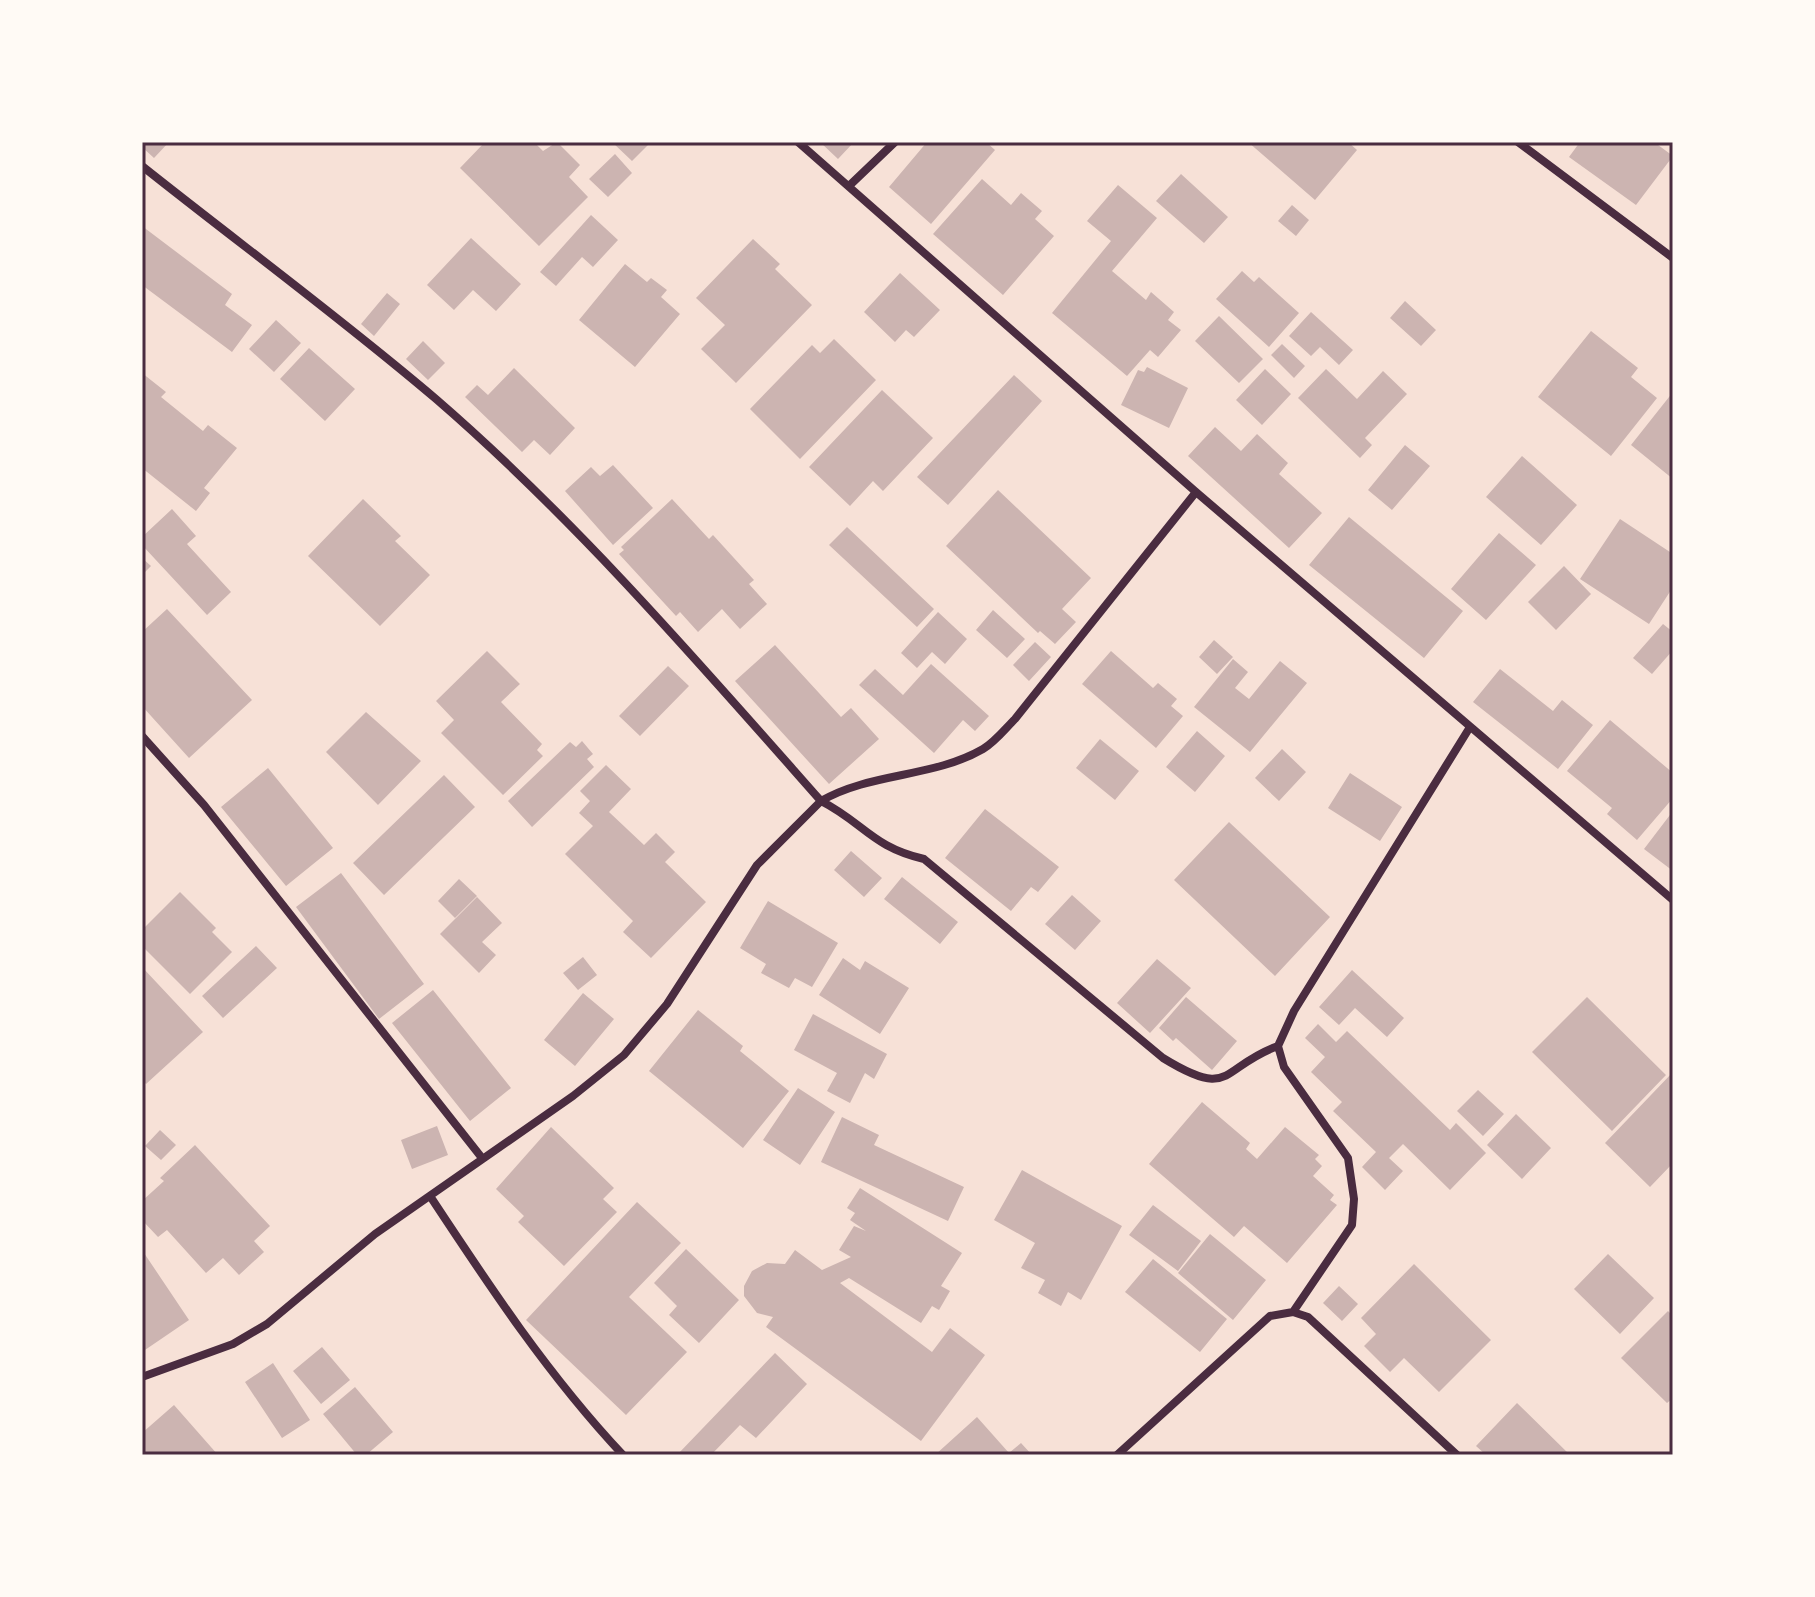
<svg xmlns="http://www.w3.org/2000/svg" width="1815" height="1597" viewBox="0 0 1815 1597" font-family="Rubik,sans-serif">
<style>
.building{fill:#ccb4b1}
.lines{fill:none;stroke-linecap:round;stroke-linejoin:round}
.minor{stroke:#4a2c40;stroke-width:8}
.neatline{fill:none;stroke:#4a2c40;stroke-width:3}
</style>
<rect width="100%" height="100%" fill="#f7e1d7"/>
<!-- building -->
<path class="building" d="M142 142H169L154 158 142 147Z
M485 142H534L543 151 557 142 580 165 569 177 588 197 539 246 460 168Z
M612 142H651L632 161Z
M820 142H854L838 159Z
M927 142H986L995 150 931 224 889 187Z
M1248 142H1348L1357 150 1315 200Z
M1580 142H1654L1673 156 1636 205 1569 157Z
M615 154 632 173 608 197 589 179Z
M1181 174 1228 217 1204 243 1156 201Z
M982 179 1011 205 1021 193 1042 211 1035 219 1054 236 1003 295 933 234Z
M1118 185 1157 218 1112 271 1146 300 1151 292 1174 312 1168 320 1181 330 1158 357 1150 350 1127 376 1052 313 1111 241 1087 221Z
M1292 205 1309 220 1296 236 1278 221Z
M591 215 618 240 593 267 582 257 556 286 540 272Z
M142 226 232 294 225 305 252 325 232 352 142 285Z
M471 238 521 284 496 311 473 290 454 310 427 285Z
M753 239 780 264 775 269 812 305 736 383 701 349 725 325 696 298Z
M625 264 647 282 651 278 667 290 661 297 680 314 635 367 579 320Z
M1242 271 1254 282 1259 277 1299 313 1269 347 1216 299Z
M900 273 940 310 914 337 906 330 895 342 864 312Z
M387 293 400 304 374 336 361 324Z
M1405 301 1436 330 1421 346 1390 318Z
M1311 312 1353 350 1339 365 1320 347 1311 356 1289 336Z
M1219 316 1263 359 1239 383 1195 341Z
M276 320 301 343 274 372 249 349Z
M1591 331 1638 368 1631 377 1657 398 1611 456 1538 397Z
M834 339 876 380 800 459 750 409 812 345 820 353Z
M423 341 445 363 428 380 406 359Z
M1282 344 1305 366 1294 378 1271 355Z
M309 348 355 389 325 421 280 379Z
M1147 367 1188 388 1169 428 1121 405 1138 370 1144 372Z
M514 368 575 428 550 455 534 440 522 452 465 397 477 385 488 395Z
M1265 369 1291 394 1262 425 1236 400Z
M1326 369 1357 399 1383 371 1407 394 1365 438 1372 445 1360 458 1298 398Z
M142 373 166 392 161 397 203 431 208 425 237 448 204 488 210 493 196 511 142 468Z
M1014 375 1042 401 948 505 917 477Z
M882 390 933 438 883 491 873 481 850 506 809 467Z
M1673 392V479L1631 445Z
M1215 427 1241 451 1257 434 1288 463 1279 474 1322 513 1289 548 1188 456Z
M1405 445 1430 466 1392 510 1368 490Z
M1522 456 1577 505 1541 545 1486 497Z
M613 465 653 508 613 545 565 491 591 467 600 476Z
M998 490 1091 578 1062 609 1076 622 1055 644 1040 631 1038 633 946 546Z
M363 499 401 536 395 541 430 575 380 626 308 556Z
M672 499 709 539 713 535 754 580 749 584 767 604 740 629 722 609 698 632 680 612 676 616 619 554 624 550 621 547Z
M172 509 196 536 187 544 231 592 207 615 142 545V537Z
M1349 517 1463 611 1424 658 1309 565Z
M1620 519 1673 554V587L1649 624 1580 579Z
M847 527 934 609 917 627 829 545Z
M1499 533 1536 565 1486 620 1451 589Z
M142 558 151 566 142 575Z
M1564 566 1591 594 1556 630 1528 602Z
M167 609 252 700 189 758 142 706V632Z
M993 610 1025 639 1007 658 976 630Z
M938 612 967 639 945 664 932 652 917 668 901 653Z
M1663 624 1673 632V650L1652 674 1633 658Z
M1214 640 1233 657 1217 674 1199 657Z
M1035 642 1051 657 1029 681 1013 665Z
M775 645 841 717 851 708 879 739 829 784 735 681Z
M487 651 520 684 501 702 542 744 537 750 543 756 503 795 441 733 454 720 436 701Z
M1111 651 1153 688 1158 683 1177 699 1171 706 1183 716 1156 748 1082 684Z
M1233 659 1248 672 1235 688 1249 699 1280 661 1307 683 1250 752 1194 707Z
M931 664 989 716 975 731 963 720 934 753 859 685 875 669 903 695Z
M668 666 689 686 640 736 619 716Z
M1500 669 1553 711 1562 700 1593 725 1558 769 1473 702Z
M366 712 421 761 378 805 326 752Z
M1610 720 1673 773V798L1637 840 1607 814 1612 808 1567 771Z
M1197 731 1225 756 1195 792 1166 767Z
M1100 739 1139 771 1115 800 1076 768Z
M582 741 593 754 587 759 594 767 532 827 508 801 570 742 576 747Z
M1282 749 1306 772 1279 801 1255 778Z
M606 765 631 789 609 812 644 845 656 833 675 852 665 862 706 902 651 958 623 932 633 921 565 854 593 826 579 813 590 801 580 791Z
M268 768 333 848 286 886 221 807Z
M1350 773 1402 807 1380 841 1328 808Z
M444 775 475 807 384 895 353 863Z
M985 809 1059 867 1038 892 1031 887 1011 911 945 858Z
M1673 811V871L1644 849Z
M1229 822 1330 917 1275 976 1174 880Z
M851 851 882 878 864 897 834 870Z
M341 873 424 984 379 1019 296 907Z
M902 877 958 922 940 944 884 899Z
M459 879 477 896 455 918 438 901Z
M180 892 216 928 212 932 232 952 190 994 142 946V930Z
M1072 895 1101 921 1075 950 1045 924Z
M477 897 502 923 482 942 496 955 479 973 440 934Z
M768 901 838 943 812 987 795 978 789 988 761 973 766 964 740 948Z
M256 946 277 968 223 1018 202 996Z
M583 957 597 975 578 990 563 973Z
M843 958 860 970 865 961 909 988 880 1034 819 995Z
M1157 959 1191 988 1150 1033 1117 1003Z
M142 967 203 1032 146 1084 142 1080Z
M1352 970 1404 1018 1387 1037 1355 1008 1339 1025 1319 1007Z
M433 990 511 1088 470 1121 392 1023Z
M583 993 614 1019 575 1066 544 1040Z
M1186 997 1237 1041 1212 1070 1176 1038 1173 1041 1159 1028Z
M1587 997 1666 1075 1612 1131 1532 1052Z
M698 1010 743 1046 740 1051 789 1091 743 1148 649 1071Z
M813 1014 887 1054 874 1079 865 1073 850 1103 827 1091 837 1073 794 1050Z
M1318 1024 1336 1042 1347 1031 1450 1130 1456 1123 1486 1153 1450 1190 1403 1144 1389 1158 1403 1171 1385 1190 1362 1167 1376 1152 1333 1111 1342 1102 1311 1072 1325 1057 1305 1038Z
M1673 1072V1163L1650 1187 1605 1143Z
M798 1088 835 1112 800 1165 763 1140Z
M1478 1090 1504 1114 1483 1136 1457 1111Z
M1202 1102 1250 1143 1246 1149 1257 1159 1285 1127 1319 1155 1315 1159 1322 1166 1313 1176 1334 1195 1330 1200 1337 1205 1287 1263 1244 1226 1234 1237 1149 1164Z
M1516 1114 1551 1148 1522 1179 1487 1145Z
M842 1117 879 1135 874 1145 964 1187 948 1221 821 1162Z
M437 1126 448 1155 412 1169 401 1140Z
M551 1127 614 1188 603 1199 617 1212 564 1266 518 1222 524 1216 496 1189Z
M160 1130 176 1145 161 1160 145 1146Z
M195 1145 270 1226 254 1241 264 1252 239 1275 223 1258 206 1273 167 1230 158 1237 142 1220V1201L164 1181 160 1178Z
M1022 1170 1122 1226 1081 1300 1068 1292 1061 1306 1038 1293 1045 1280 1021 1268 1035 1243 994 1220Z
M860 1188 962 1253 941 1286 950 1291 939 1310 932 1306 921 1323 849 1278 840 1283 932 1352 950 1328 985 1355 921 1441 766 1327 773 1317 757 1313 744 1296V1286L752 1271 767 1263 785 1264 795 1250 822 1270 851 1257 839 1250 854 1226 866 1231 850 1220 855 1213 847 1208Z
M637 1202 681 1243 629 1297 687 1352 626 1415 526 1320Z
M1153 1205 1201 1241 1178 1271 1129 1235Z
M1210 1234 1266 1280 1233 1320 1178 1273Z
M686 1249 739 1300 699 1343 669 1315 677 1306 654 1283Z
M142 1250 189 1320 142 1352Z
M1608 1254 1654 1298 1620 1334 1574 1289Z
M1153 1259 1227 1319 1200 1352 1125 1292Z
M1414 1264 1491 1340 1439 1392 1404 1358 1390 1372 1364 1346 1376 1334 1361 1318Z
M1339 1286 1358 1304 1342 1321 1323 1303Z
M1668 1311 1673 1316V1398L1667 1403 1621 1358Z
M322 1347 350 1380 321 1404 293 1371Z
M775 1353 807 1384 756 1438 740 1425 711 1455H677Z
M273 1363 310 1420 282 1438 245 1382Z
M355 1387 393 1432 366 1455H357L323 1414Z
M1517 1403 1570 1455H1486L1476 1446Z
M174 1405 218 1455H148L142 1448V1433Z
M977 1417 1009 1453 1021 1443 1032 1455H935Z"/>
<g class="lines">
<!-- minor -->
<path class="minor" d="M798 142 1196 492 1673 900
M1518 142 1673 258
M142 166C240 244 341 318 436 399 575 519 700 664 821 801 871 772 933 778 983 749 995 742 1005 729 1015 719L1196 492
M850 185 895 142
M142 736 204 805 482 1158
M430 1196C490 1287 548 1375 623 1455
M1293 1312 1352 1225 1354 1199 1348 1158 1284 1067 1278 1046 1294 1011 1470 727
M142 1377 233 1344 267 1324 375 1234 573 1096 624 1055 667 1004 757 865 821 801C864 823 872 847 924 859L1163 1058C1233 1101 1220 1067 1278 1046
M1117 1455 1270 1316 1293 1312 1308 1317 1457 1455"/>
</g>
<!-- border -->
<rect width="1815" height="1597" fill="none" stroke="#fffaf5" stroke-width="288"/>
<rect x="144" y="144" width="1527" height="1309" class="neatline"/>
</svg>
